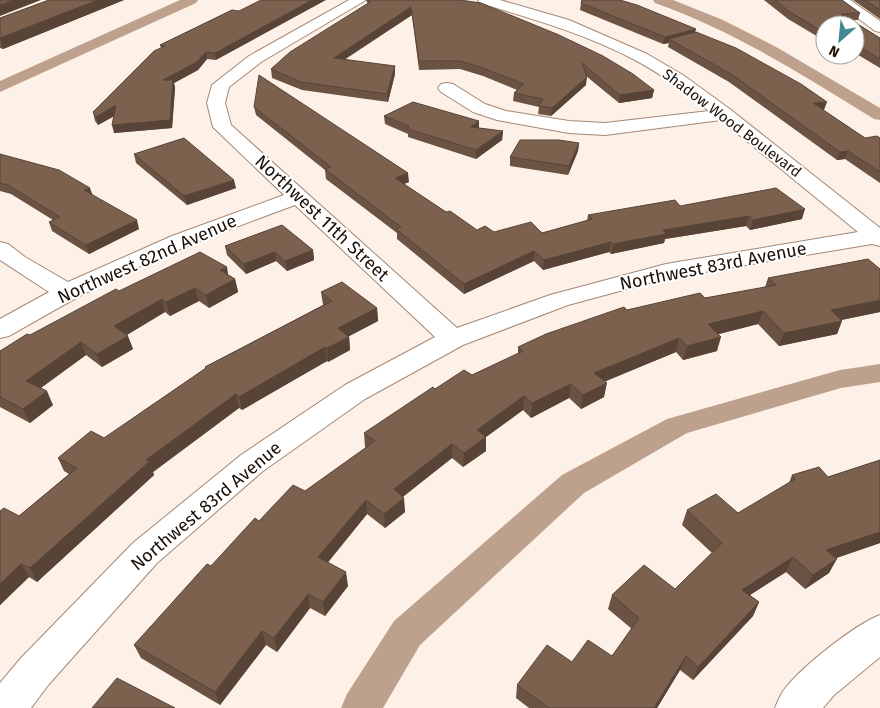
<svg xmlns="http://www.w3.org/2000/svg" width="880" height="708" viewBox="0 0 880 708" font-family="'Fira Sans',sans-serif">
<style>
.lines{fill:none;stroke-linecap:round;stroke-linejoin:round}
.canal{fill:#bda18d;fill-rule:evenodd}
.minor-casing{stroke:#a48874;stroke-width:2}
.minor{fill:#fff;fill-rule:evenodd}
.wall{fill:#6b5343}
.shaded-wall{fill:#574437}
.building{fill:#7c614e;stroke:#574437}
.labels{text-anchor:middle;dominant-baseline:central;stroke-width:4;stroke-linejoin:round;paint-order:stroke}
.far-street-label{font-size:15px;fill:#1a1008;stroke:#fff}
.street-label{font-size:18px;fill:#1a1008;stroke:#fff}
</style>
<rect width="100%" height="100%" fill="#fdf0e7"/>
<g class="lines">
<!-- canal -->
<path class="canal" d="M180 0H198L196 3 0 92V81Z
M653 0H673L723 20 778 48 880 108V120L874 119C803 75 734 31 655 3Z
M880 364V382L841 388 687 433 584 493 420 645 383 708H341L347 694 394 621 562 475 667 419 840 370Z"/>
<defs>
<path id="minor" d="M349 0H366L261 62 229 87 225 103 231 125 457 328 550 295 666 264 858 232 721 120 605 135 569 133 497 120 473 112 441 92 438 88 441 84 447 83 453 84 485 104 506 111 569 121 605 123 709 111C685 93 662 74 635 60 586 34 533 19 480 3L478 0H500L569 20 647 54 683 75 731 110 880 228V246L872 244 668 278 568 305 463 345 365 399 263 471 157 563 49 684 31 708H0V683L21 658 133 543 241 455 345 385 435 337 295 205C230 229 165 253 103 284 71 300 41 318 9 336L0 338V319L49 292 0 260V242L8 244 25 257 68 282 172 236 284 195 213 127 207 103 212 85 249 56Z
M834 0H850L880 21V32L875 31Z
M880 615V657L834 695 823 708H775C777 703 779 698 782 693 797 670 854 625 880 615Z"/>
</defs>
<!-- minor casing -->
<use href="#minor" class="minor-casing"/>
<!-- minor -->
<use href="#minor" class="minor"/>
</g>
<!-- wall -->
<path class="wall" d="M49 0H124L3 49 0 48V18Z
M366 0H460L654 90 652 98 619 103 586 76V85L551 116 538 114 539 107 513 101 514 93 517 90 483 76 460 69 419 70 412 15 344 59 395 74 388 102 302 90 272 78 271 69 368 4Z
M764 0H842L860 13 858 20H852L880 38V68L855 53V25H825V41L788 19Z
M853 0H880V19Z
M581 3 695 32 824 110H823L865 138H880V183L845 159 837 160 729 82 668 47 669 43 663 44 580 10Z
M232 10 216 60 207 59 198 70 174 83 175 88 172 128 114 133V116L98 125 95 121 93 112 161 48 160 45Z
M254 107 409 182 404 184 446 212 477 230 494 232 542 233 587 221 588 215 680 206 802 219 750 230 746 226 665 239 664 243 611 254 609 252 543 270 534 261 464 294 397 239V233L326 179 325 170 256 115Z
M384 116 479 121V128L503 131 502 140 476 159 408 137V134L385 124Z
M579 143 578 151 568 175 510 166V157Z
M0 154 93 195 139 229 89 254 52 231 49 222 53 220 11 194 0 191Z
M134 154 236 188 187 205 136 163Z
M225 246 313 250 314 260 287 271 276 261 246 274 227 255Z
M228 275 235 279 238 292 209 308 199 301 170 316 165 312 127 335 133 349 102 367 86 355 41 388 53 405 30 423 0 407V351L119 291Z
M768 278 880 312 842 320 837 334 779 346 758 324 718 334 717 351 683 360 676 352 605 381 604 397 581 409 569 398 531 418 523 410 486 437V451L463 467 452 458 403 497 405 512 385 528 367 514 328 562 348 586 325 616 310 608 277 652 266 645 220 705 141 658 134 645 211 566 259 521 305 491 366 448 365 447 364 433 435 389 472 375 518 354V347L627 310 705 298 765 287Z
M321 292 377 308 378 321 349 336 350 350 328 362 327 361 242 410 239 408 153 472 154 475 37 582 29 577 0 605V511L19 516 69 474 64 471 58 458 104 438 205 369V367L323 305Z
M880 460V543L836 558 829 573 805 589 786 572 750 595 759 602 753 616 693 680 680 670 657 708H529L516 698 517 685 572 662 612 656 632 629 608 609 612 595 675 589 712 553 682 525 687 510 738 513 789 483 792 475 828 477Z"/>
<!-- shaded-wall -->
<path class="shaded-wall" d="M13 0H41L0 16V5Z
M98 0H124L3 49 0 38Z
M312 0H326L216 60 215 53Z
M411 7 412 15 335 66 334 58Z
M696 29 694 36 669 39V43L663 44 665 37Z
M206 52 207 59 198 70 174 83 175 88 172 128 114 133 112 125 163 80Z
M395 66V74L388 102 387 94Z
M587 77 586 85 551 116 552 108Z
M654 90 652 98 619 103 620 95Z
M827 102 824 110 811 112 813 103Z
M116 105 118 114 98 125 96 117Z
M479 121V130L471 127Z
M503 131 502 140 476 159V150Z
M579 143 578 151 568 175 569 166Z
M848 151 845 159 837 160 840 152Z
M408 173 409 182 396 187 395 178Z
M234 180 236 188 187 205 184 196Z
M90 188 93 196 84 190Z
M805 209 802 219 750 230 753 220Z
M749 216 746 226 665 239 664 243 611 254 613 244 663 230Z
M137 220 139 229 89 254 86 245Z
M611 242 609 252 543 270 544 260Z
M313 250 314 260 287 271 285 261Z
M534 251V261L464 294V284Z
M275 252 276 261 246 274 244 264Z
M227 267 229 280 220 270Z
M235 279 238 292 209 308 206 295Z
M195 288 199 301 170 316 166 302Z
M162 299 165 312 118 340 114 326Z
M880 300V312L825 323 831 310Z
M377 308 378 321 340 341 338 328Z
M763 311 758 324 704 338 708 324Z
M842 321 837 334 779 346 784 333Z
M128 336 133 349 102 367 97 354Z
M349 337 350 350 328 362 327 348Z
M721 337 717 351 683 360 687 346Z
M679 338 676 352 592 387 594 373Z
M81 342 86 355 32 394 26 381Z
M325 347 327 361 242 410 239 397Z
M607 383 604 397 581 409 583 395Z
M571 384 569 398 531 418 532 403Z
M47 391 53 405 30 423 23 409Z
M236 394 239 408 153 472 154 475 37 582 30 568 146 460Z
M524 396 523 410 486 437V451L463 467 464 453 477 430Z
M452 444V458L394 503V489Z
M404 498 405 512 385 528 384 514Z
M366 500 367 514 321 571 318 557Z
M880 532V543L819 564 826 550Z
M793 557 786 572 736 604 742 590Z
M837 559 829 573 805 589 813 575Z
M21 564 29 577 0 605V584Z
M346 572 348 586 325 616 323 602Z
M308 594 310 608 277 652 274 638Z
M759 602 753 616 693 680 698 667Z
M262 631 266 645 220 705 215 692Z
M686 656 680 670 657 708H654Z"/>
<!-- building -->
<path class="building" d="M0 0H13L0 5Z
M49 0H98L0 38V18Z
M261 0H312L215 53 206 52 197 62 163 80H173L170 120 112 125 116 105 96 117 93 112 154 51 165 46 160 45 232 10 239 11Z
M369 0H460L481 3 559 35 603 56 633 74 654 90 620 95 582 63 587 77 552 108 539 106 543 99 514 93 524 84 483 68 460 61H419L411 7 334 58 395 66 387 94 301 82 271 69 290 52 370 2Z
M582 0H620L637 5 696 29 665 37 581 3Z
M775 0H842L860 13 841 14 880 38V59L855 44V25H825V33L790 12Z
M865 0H880V10Z
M696 32 736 48 801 84 827 102 813 103 865 138 877 136 880 138V172L848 151 840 152 731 74 669 39Z
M259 75 408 173 395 178 446 212 450 211 477 230 485 226 494 232 531 222 542 233 592 219 588 215 675 200 680 206 776 188 805 209 753 220 749 216 663 230 666 234 613 244 611 242 544 260 534 251 464 284 396 229 401 227 325 169 331 167 254 107Z
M413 102 479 121 471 127 503 131 476 150 408 129 409 126 384 116Z
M184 138 234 180 184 196 134 154Z
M520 140H559L579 143 569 166 510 157Z
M0 154 59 170 90 188 84 190 137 220 86 245 49 222 60 217 8 185 0 183Z
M282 225 313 250 285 261 275 252 244 264 225 246Z
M200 252 227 267 220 270 235 279 206 295 195 288 166 302 162 299 114 326 128 336 97 354 81 342 26 381 47 391 23 409 0 397V351L27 334 30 335 116 289 119 291Z
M868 259 880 269V300L831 310 842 321 784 333 763 311 708 324 721 337 687 346 679 338 594 373 607 383 583 395 571 384 532 403 524 396 477 430 486 437 464 453 452 444 394 489 404 498 384 514 366 500 318 557 346 572 323 602 308 594 274 638 262 631 215 692 134 645 207 564 211 566 255 518 259 521 293 485 305 491 375 441 364 433 433 387 435 389 464 370 472 375 523 351 518 347 546 334 624 307 627 310 700 293 705 298 776 285 768 278Z
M342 282 377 308 338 328 349 337 327 348 325 347 239 397 236 394 146 460 150 461 30 568 21 564 0 584V511L4 508 19 516 77 468 58 458 91 431 104 438 206 368 205 367 332 301 321 292Z
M880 460V532L826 550 837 559 813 575 793 557 742 590 759 602 698 667 686 656 654 708H549L517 685 547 645 572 662 588 640 612 656 639 618 612 595 644 565 675 589 722 543 687 510 716 494 738 513 795 479 792 475 819 467 828 477Z
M117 678 175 708H92Z"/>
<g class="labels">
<!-- far-street labels -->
<g class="far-street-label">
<text transform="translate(732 123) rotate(37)">Shadow Wood Boulevard</text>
</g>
<!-- street labels -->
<g class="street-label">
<text transform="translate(322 218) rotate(43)">Northwest 11th Street</text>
<text transform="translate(147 259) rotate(-24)">Northwest 82nd Avenue</text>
<text transform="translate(713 266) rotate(-11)">Northwest 83rd Avenue</text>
<text transform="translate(206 506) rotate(-40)">Northwest 83rd Avenue</text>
</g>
</g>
<!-- north arrow -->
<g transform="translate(840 40) rotate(207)"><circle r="24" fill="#ffffff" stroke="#a39f9c"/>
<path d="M0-4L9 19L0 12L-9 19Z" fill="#428993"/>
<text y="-8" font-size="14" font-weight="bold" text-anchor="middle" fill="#1a1008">N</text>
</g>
</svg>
